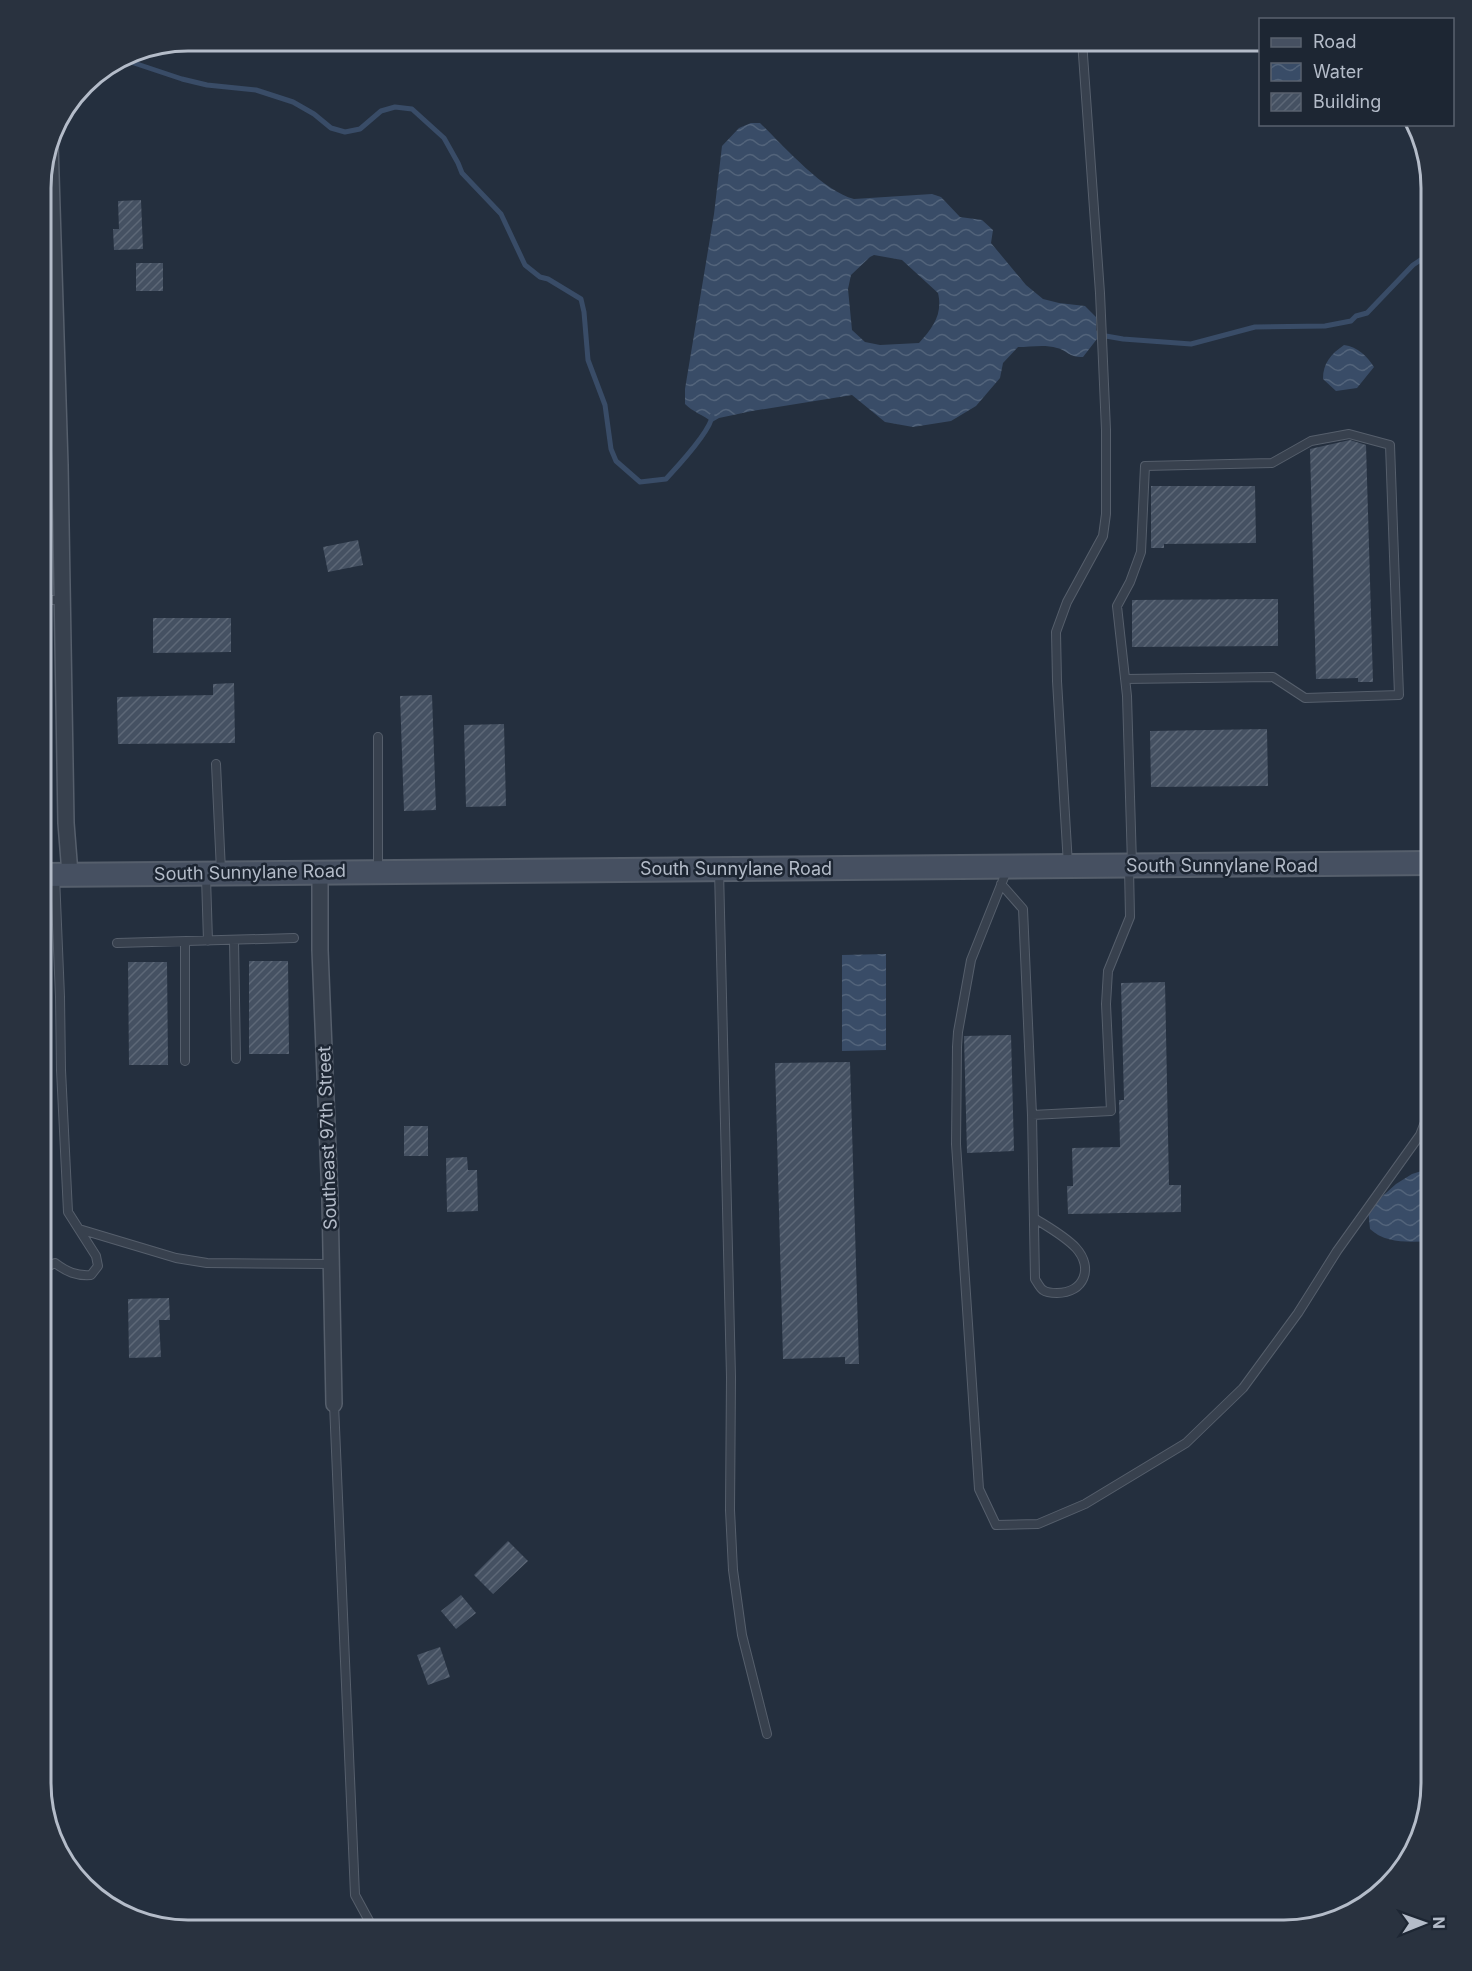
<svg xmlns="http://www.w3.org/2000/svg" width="1472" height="1971" viewBox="0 0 1472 1971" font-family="Inter,sans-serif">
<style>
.water{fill:url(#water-waves);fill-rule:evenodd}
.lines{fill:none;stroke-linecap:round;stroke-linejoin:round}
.stream{stroke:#394c67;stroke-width:5}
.building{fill:url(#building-hatch)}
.lane-casing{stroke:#565f6c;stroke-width:10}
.street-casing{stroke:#565f6c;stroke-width:18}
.secondary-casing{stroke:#565f6c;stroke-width:26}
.lane{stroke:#38414e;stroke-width:8}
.street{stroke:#38414e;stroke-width:15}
.secondary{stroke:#465061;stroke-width:22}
.labels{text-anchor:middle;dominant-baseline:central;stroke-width:5;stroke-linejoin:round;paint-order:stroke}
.street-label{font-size:18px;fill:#b4bcc9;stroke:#1d2633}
.rim{fill:none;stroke:#b4bcc9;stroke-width:3}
</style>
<defs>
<pattern id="water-waves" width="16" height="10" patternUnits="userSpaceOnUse" patternTransform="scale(1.5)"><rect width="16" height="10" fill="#394c67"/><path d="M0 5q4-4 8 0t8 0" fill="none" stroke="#53647b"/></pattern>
<pattern id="building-hatch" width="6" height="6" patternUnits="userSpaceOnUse" patternTransform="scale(1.5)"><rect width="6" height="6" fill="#455162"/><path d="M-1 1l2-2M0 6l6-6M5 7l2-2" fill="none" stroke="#5d6877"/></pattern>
</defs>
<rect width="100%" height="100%" fill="#242f3e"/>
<!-- water -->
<path class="water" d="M751 123H760C784 146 823 191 854 199L932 194 941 197 960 217 982 220 993 230 991 243 1026 285 1043 299 1059 303 1085 306 1096 317V330L1100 335 1083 357C1067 357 1069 351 1057 348 1045 344 1030 347 1018 347L1003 363 1000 378 976 406 951 421 913 427 885 422 852 395 752 411 719 418 712 422C703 415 693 412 685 404V389L714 214 722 146 739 128ZM874 255 902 260 938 293C943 314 933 328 919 343L880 345 865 342 852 330 848 289 851 275 870 257Z
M1344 345C1358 347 1367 356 1374 367L1357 388 1336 391 1323 379C1323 363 1331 354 1344 345Z
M886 954V1050L842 1051V955Z
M1431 1168V1241C1410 1242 1386 1244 1370 1229L1368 1209 1396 1184 1412 1174Z"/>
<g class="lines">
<!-- stream -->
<path class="stream" d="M126 56 134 63 182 79 207 85 256 90 293 102 314 114 331 128 345 132 360 129 381 111 395 107 412 109 444 138 458 163 462 173 501 214 525 265 540 277 548 279 581 299 584 312 588 360 605 405 611 449 616 461 640 482 666 479C677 467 711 431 712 416
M1100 335 1123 339 1191 344 1255 327 1325 326 1351 321 1356 316 1367 313 1413 265 1431 253"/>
</g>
<!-- building -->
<path class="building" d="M141 200 143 249 114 250 113 229H119L118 201Z
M136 263H163V291H136Z
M1350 440 1366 445 1373 682H1358V678L1316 679 1310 449Z
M1151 486H1255L1256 543 1164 544V548H1151Z
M358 540 363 565 328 572 323 547Z
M1278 599V646L1132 647V600Z
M153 618H231V652L153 653Z
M234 683 235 743 118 744 117 697 213 695V684Z
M432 695 436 810 404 811 400 696Z
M504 724 506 806 466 807 464 725Z
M1267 729 1268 786 1151 787 1150 731Z
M249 961H288L289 1054H249Z
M128 962H167L168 1065H129Z
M1165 982 1169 1185H1181V1212L1068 1214 1067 1186H1073L1072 1148 1120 1147 1119 1100H1124L1121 983Z
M1011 1035 1014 1151 967 1153 964 1036Z
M850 1062 859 1364H845V1357L783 1359 775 1063Z
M404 1126H428V1156H404Z
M467 1157 468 1170H477L478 1211 447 1212 446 1158Z
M169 1298 170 1320H159L161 1357 129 1358 128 1299Z
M508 1541 528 1561 493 1594 474 1575Z
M461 1595 476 1613 456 1629 441 1611Z
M440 1647 450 1677 428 1685 417 1655Z"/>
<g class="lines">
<defs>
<path id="lane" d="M41 600H63
M1125 679 1273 677 1305 698 1399 695 1390 445 1349 434 1311 441 1272 463 1145 466 1141 552 1130 582 1117 606 1127 696 1132 864
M378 737V869
M216 764 221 871
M1068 865 1057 681 1056 632 1067 602 1103 536 1106 514V430L1100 293 1082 41
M719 870 731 1377 730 1510 733 1570 742 1635 767 1734
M1007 870 971 960 958 1032 957 1047 956 1144 979 1489 996 1525 1038 1524 1085 1504 1186 1443 1243 1388 1298 1313 1337 1251 1420 1135 1431 1107
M206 877 208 941
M1001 884 1023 909 1032 1115 1035 1279C1037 1282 1040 1288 1043 1290 1047 1293 1053 1293 1057 1293 1084 1293 1094 1268 1076 1248 1065 1236 1048 1227 1034 1218
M234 940 236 1059
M185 942V1061
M117 943 294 938
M1032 1115 1111 1111 1106 1004 1108 971 1130 917 1129 868
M79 1229 176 1258 207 1263 331 1264
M41 1270 55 1263C67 1272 76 1276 91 1275L98 1266 96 1256 68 1212 61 1070 60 997 55 876
M334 1404 355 1895 374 1930"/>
<path id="street" d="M50 143 60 465 66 823 70 874
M320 871V950L330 1199 334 1404"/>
<path id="secondary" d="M41 875 1431 863"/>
</defs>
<!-- lane casing -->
<use href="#lane" class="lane-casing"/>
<!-- street casing -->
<use href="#street" class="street-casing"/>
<!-- secondary casing -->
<use href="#secondary" class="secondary-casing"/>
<!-- lane -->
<use href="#lane" class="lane"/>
<!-- street -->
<use href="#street" class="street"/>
<!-- secondary -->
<use href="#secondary" class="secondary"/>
</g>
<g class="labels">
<!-- street labels -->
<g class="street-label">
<text x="1222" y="865">South Sunnylane Road</text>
<text x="736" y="868">South Sunnylane Road</text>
<text transform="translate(250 872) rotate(-1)">South Sunnylane Road</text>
<text transform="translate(327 1138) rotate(-92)">Southeast 97th Street</text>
</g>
</g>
<!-- crop -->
<path d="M0 0H1472V1971H0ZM188 51H1284A137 137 0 0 1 1421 188V1783A137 137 0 0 1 1284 1920H188A137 137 0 0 1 51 1783V188A137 137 0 0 1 188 51Z" fill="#29323f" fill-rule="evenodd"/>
<path class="rim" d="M188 51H1284A137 137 0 0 1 1421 188V1783A137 137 0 0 1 1284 1920H188A137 137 0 0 1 51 1783V188A137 137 0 0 1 188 51Z"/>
<!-- legend -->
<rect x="1259" y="18" width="195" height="108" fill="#1d2633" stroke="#59626f" stroke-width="1.5"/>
<rect x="1271" y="38" width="30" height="9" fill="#465061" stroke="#59626f" stroke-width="1.5"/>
<text x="1313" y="48" font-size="18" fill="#b4bcc9">Road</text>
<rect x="1271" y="63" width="30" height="18" fill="url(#water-waves)" stroke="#59626f" stroke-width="1.5"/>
<text x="1313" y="78" font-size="18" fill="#b4bcc9">Water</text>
<rect x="1271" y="93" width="30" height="18" fill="url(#building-hatch)" stroke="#59626f" stroke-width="1.5"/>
<text x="1313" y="108" font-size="18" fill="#b4bcc9">Building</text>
<!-- north arrow -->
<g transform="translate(1424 1923) rotate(89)" stroke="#1d2633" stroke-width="4.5" paint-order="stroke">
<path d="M0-4.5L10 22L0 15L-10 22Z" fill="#b4bcc9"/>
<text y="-9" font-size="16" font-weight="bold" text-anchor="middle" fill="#b4bcc9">N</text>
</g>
</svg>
